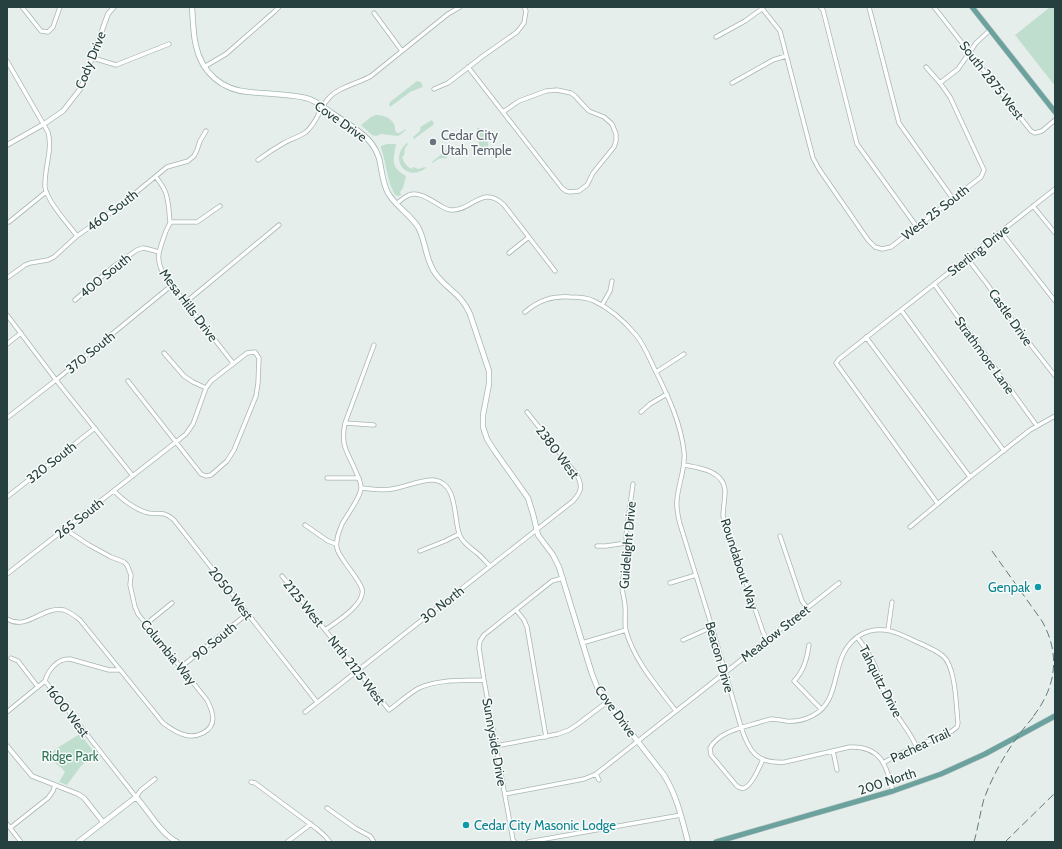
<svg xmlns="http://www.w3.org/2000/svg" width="1062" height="849" viewBox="0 0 1062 849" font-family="Cabin,sans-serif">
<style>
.green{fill:#c0dece}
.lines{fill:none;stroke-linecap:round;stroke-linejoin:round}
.minor-casing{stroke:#a8b6b4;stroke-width:5}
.tertiary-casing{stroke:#a8b6b4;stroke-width:5.5}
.secondary-casing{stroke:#a1b7b4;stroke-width:6}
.primary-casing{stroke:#c2cac9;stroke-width:6}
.minor{stroke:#fff;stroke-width:3.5}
.tertiary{stroke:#fff;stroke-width:4}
.secondary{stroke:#fff;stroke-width:4.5}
.primary{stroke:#6ca29e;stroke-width:5}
.rail{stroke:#607b79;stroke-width:1;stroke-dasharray:8 4;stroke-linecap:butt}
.worship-dot{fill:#6b7280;stroke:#f7fbf9;stroke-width:1.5}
.culture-dot{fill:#0f9aa8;stroke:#f7fbf9;stroke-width:1.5}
.labels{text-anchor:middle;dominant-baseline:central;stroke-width:3;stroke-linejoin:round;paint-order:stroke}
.street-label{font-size:13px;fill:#25403e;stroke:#f7fbf9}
.worship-label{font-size:13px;fill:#5b616d;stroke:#f7fbf9;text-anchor:start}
.culture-label{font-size:13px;fill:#0d838f;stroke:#f7fbf9;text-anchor:end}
.park-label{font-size:13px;fill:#307658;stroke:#f7fbf9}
</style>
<rect width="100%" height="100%" fill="#e6eeec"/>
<!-- green -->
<path class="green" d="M1050 7H1055V86L1015 35Z
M417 81 421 82 423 87 410 92 390 107 389 105 390 102Z
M376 115C383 115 390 117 394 124 396 128 394 130 397 133H399L406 129V130L401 134 398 136 381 134 376 136 372 135 361 125 371 117Z
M432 120 434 124 433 125 414 139 413 137 419 132 421 128 420 127Z
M477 128H480C487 137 491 143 486 154L478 150 479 138Z
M407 143 408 144 405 148 404 156H402C403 162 407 167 412 169L413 167 418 169 425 167 426 168C406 183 388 159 407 143Z
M387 144H396C394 159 389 166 406 176L403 188 400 192 401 195 399 196 395 195C386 179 387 164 381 148V146Z
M451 146 454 148 453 149 454 150 445 159 444 158 438 159 433 163 432 162Z
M80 734 95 753 81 766 67 785 59 782 65 772C60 766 53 762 48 756L57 748Z"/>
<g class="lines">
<defs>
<path id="minor" d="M22 7 41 31 48 32 53 27 60 7
M761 7 780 31 813 158 819 169 868 240 875 247 882 249 891 247 981 177 984 170 950 97 940 83 926 67
M820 7 823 10 857 144 917 227
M869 7 899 123 953 199
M934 7 1031 131 1035 133 1042 131 1055 120
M374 13 402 51
M716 37 745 21 763 8
M93 58 116 65 169 44
M7 61 48 132C53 150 44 168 45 187 47 201 68 224 77 236
M204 67 226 54 274 12 279 7
M468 67 562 188 566 191 570 192 579 191 587 185 593 173 614 147 616 141V134L612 124 604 117 589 111 586 108 575 96 571 93 557 90 546 91 519 101 503 112
M732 83 773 60 786 56
M940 83 958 69 976 43 990 30
M434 89 448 83 483 56 517 32 524 23 526 11 524 7
M258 160C266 154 275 148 284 143 291 139 299 137 306 132 317 123 319 109 328 99 336 88 359 83 371 76L448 14 460 7
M156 177C166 190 167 194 169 210 169 214 170 219 170 223 169 225 167 229 166 231 160 249 154 257 164 275L233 363
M396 204C400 201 404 197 409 195 420 191 432 201 441 206 444 208 448 210 452 210 471 211 483 184 504 205L555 271
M1033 206 1055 233
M9 222 46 192
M170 222H197L220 206
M1001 232 1055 301
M509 253 529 237
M967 258 987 284 1016 326 1055 376
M7 278 25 265 30 263 48 260 54 257 77 236 117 208 167 167 188 161 194 156 197 150 200 141 206 131
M934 284 1037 426
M75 300 114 266 137 250 143 248 148 249 159 252
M186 302 279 225
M602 305 610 291 612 281
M901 310 1004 451
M525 312C539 300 552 296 570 297 577 297 586 297 594 301 609 308 625 322 636 335 645 346 650 360 656 372 669 398 681 424 684 452 686 468 678 484 677 500 676 509 678 516 680 524L712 627 741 727C749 752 757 764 785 762L850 747C881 746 886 765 893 791
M7 315 56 380 133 476
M866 337 970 477
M7 344 21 333
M164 353 184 376 193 382 206 388
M656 372 684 354
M641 412 650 404 667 394
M7 418 56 380 172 285
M345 423 374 425
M684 465C700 468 724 471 725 491 725 500 723 508 723 516L763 632 767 640
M327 478H359
M633 484 626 535C626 544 629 553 628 562 627 571 621 577 622 586 622 593 625 600 625 607 626 615 624 624 626 631 635 662 657 686 676 711
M362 488C372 489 382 491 392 489 405 487 422 479 434 480 459 483 453 521 460 536 463 543 471 548 477 553 482 557 486 562 490 566
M114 491C122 499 133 508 145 512 157 517 160 508 174 520L317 702
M7 497 95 428
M938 504 836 363 839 359 1055 189
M305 525 328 541 336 544
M910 527 970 477 1030 430 1055 416
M780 536 802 601 807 608
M597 546H606L626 543
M420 551 445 541 459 534
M7 574 176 442 186 434 193 424 206 388 211 381 247 353 255 352 259 358 258 383 256 396 234 450 227 461 211 475 206 476 201 474 128 381
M282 576 389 710C399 703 408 694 419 688 439 679 462 681 484 680
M670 583 696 575
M516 610 524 620 527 627 546 737
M7 619C28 631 41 606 64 610 70 612 75 616 80 620L163 723C170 728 176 733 185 735 192 737 197 736 203 733 218 725 213 712 207 700L138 614 135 607 130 585 131 575 127 565 124 562 111 557 89 545 71 533 66 528
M146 624 172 603
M325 630C336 622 366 604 362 589 359 580 349 569 344 561 340 555 335 549 337 541 337 535 340 530 342 524 347 515 362 495 361 487 361 482 358 477 356 472 348 452 340 447 345 423L374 345
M888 630 892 602
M857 637C864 646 871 656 875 666 880 679 883 692 890 704 898 719 910 731 916 746
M683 640 712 627
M582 643 626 630
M809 645C807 658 804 671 794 681L821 709
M11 658 18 661 38 687
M181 667 247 614
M45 681 136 797 141 790 155 779
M7 712 45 681C48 670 58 658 70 659L109 670H120
M305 712 573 501C581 492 583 487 577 475L527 412
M496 746 558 734 569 730 578 724 607 702
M833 751 837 770
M763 759C760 766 752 786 744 788 740 789 738 787 736 785L711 755 710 748C719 732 740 728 757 723 761 722 766 720 771 719 777 719 781 720 786 721 795 722 804 720 812 716 846 699 826 654 862 634 881 624 899 633 917 642 926 646 936 650 943 656 956 667 956 706 958 723L957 727 952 731 899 754 883 763
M596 774 599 780
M251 782 255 783 317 829 325 836 330 842
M505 794 584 779 596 774 839 583
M327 808 355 828 370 836 374 842
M7 824 21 842
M10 828 48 798 53 791 55 785
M287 842 311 824
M515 842 513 840 484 680 479 648 480 641 484 635 552 581 563 578
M528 842 681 815"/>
<path id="tertiary" d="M7 145 44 124 63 111 81 88 108 14 114 7
M7 746 32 776 78 794 84 798 103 822"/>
<path id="secondary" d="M192 7C193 20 193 34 196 46 202 73 222 90 249 92 268 94 288 94 306 98 315 100 325 108 332 113 342 120 353 126 362 134 370 140 376 149 379 158 382 170 382 182 388 193 396 207 410 214 418 227 426 241 425 259 435 273 446 289 461 293 470 314L489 371V384L483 415V427L487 439 494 450 528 498 533 514 538 535 553 555 559 567 592 674 598 689 607 702 664 775C677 796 682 819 688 842
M78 842 136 797C148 810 161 834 177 842"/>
<path id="primary" d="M972 7 1055 112
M716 842 893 791 941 774 985 754 1055 716"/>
</defs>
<!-- minor casing -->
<use href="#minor" class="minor-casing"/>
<!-- tertiary casing -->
<use href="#tertiary" class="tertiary-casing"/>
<!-- secondary casing -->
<use href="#secondary" class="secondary-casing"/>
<!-- primary casing -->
<use href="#primary" class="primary-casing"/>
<!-- minor -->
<use href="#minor" class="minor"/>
<!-- tertiary -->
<use href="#tertiary" class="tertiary"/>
<!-- secondary -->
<use href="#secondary" class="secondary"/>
<!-- primary -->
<use href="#primary" class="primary"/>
<!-- rail -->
<path class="rail" d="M992 551 1042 621C1061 655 1056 688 1032 718
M974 842C978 828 980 813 984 799 995 769 1014 738 1036 714
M1005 842 1055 793"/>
</g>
<!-- markers -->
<circle class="worship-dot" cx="433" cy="142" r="4"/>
<g class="culture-dot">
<circle cx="1038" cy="587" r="4"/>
<circle cx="466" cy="825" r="4"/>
</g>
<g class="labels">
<!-- street labels -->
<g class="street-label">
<text transform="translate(90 60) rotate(-68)">Cody Drive</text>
<text transform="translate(992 80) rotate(52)">South 2875 West</text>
<text transform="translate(341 121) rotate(35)">Cove Drive</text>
<text transform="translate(112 210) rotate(-37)">460 South</text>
<text transform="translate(935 212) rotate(-38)">West 25 South</text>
<text transform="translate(978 250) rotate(-38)">Sterling Drive</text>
<text transform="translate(105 275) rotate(-39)">400 South</text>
<text transform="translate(189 305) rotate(53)">Mesa Hills Drive</text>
<text transform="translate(1011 317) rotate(55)">Castle Drive</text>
<text transform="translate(90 352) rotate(-39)">370 South</text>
<text transform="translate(985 355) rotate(54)">Strathmore Lane</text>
<text transform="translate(558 452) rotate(53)">2380 West</text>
<text transform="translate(51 462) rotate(-38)">320 South</text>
<text transform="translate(79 518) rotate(-38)">265 South</text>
<text transform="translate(627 545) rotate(-85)">Guidelight Drive</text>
<text transform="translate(740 564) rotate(72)">Roundabout Way</text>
<text transform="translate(231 593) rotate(52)">2050 West</text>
<text transform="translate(304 603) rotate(51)">2125 West</text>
<text transform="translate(442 604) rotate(-38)">30 North</text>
<text transform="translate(775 633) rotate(-38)">Meadow Street</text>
<text transform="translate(214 641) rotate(-39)">90 South</text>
<text transform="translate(169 652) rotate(51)">Columbia Way</text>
<text transform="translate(720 657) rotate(74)">Beacon Drive</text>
<text transform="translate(357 670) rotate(52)">Nrth 2125 West</text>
<text transform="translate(881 681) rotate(63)">Tahquitz Drive</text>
<text transform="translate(68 711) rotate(52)">1600 West</text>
<text transform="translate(616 711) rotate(54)">Cove Drive</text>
<text transform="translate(495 742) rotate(80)">Sunnyside Drive</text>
<text transform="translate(920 745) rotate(-25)">Pachea Trail</text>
<text transform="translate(887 781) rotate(-18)">200 North</text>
</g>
<!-- worship labels -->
<g class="worship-label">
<text x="441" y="135">Cedar City<tspan x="441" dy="15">Utah Temple</tspan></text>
</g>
<!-- culture labels -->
<g class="culture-label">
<text x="1030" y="587">Genpak</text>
<text x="474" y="825" text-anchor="start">Cedar City Masonic Lodge</text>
</g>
<!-- park labels -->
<g class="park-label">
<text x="70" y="756">Ridge Park</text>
</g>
</g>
<!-- border -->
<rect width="1062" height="849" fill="none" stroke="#25403e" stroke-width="16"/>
</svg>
